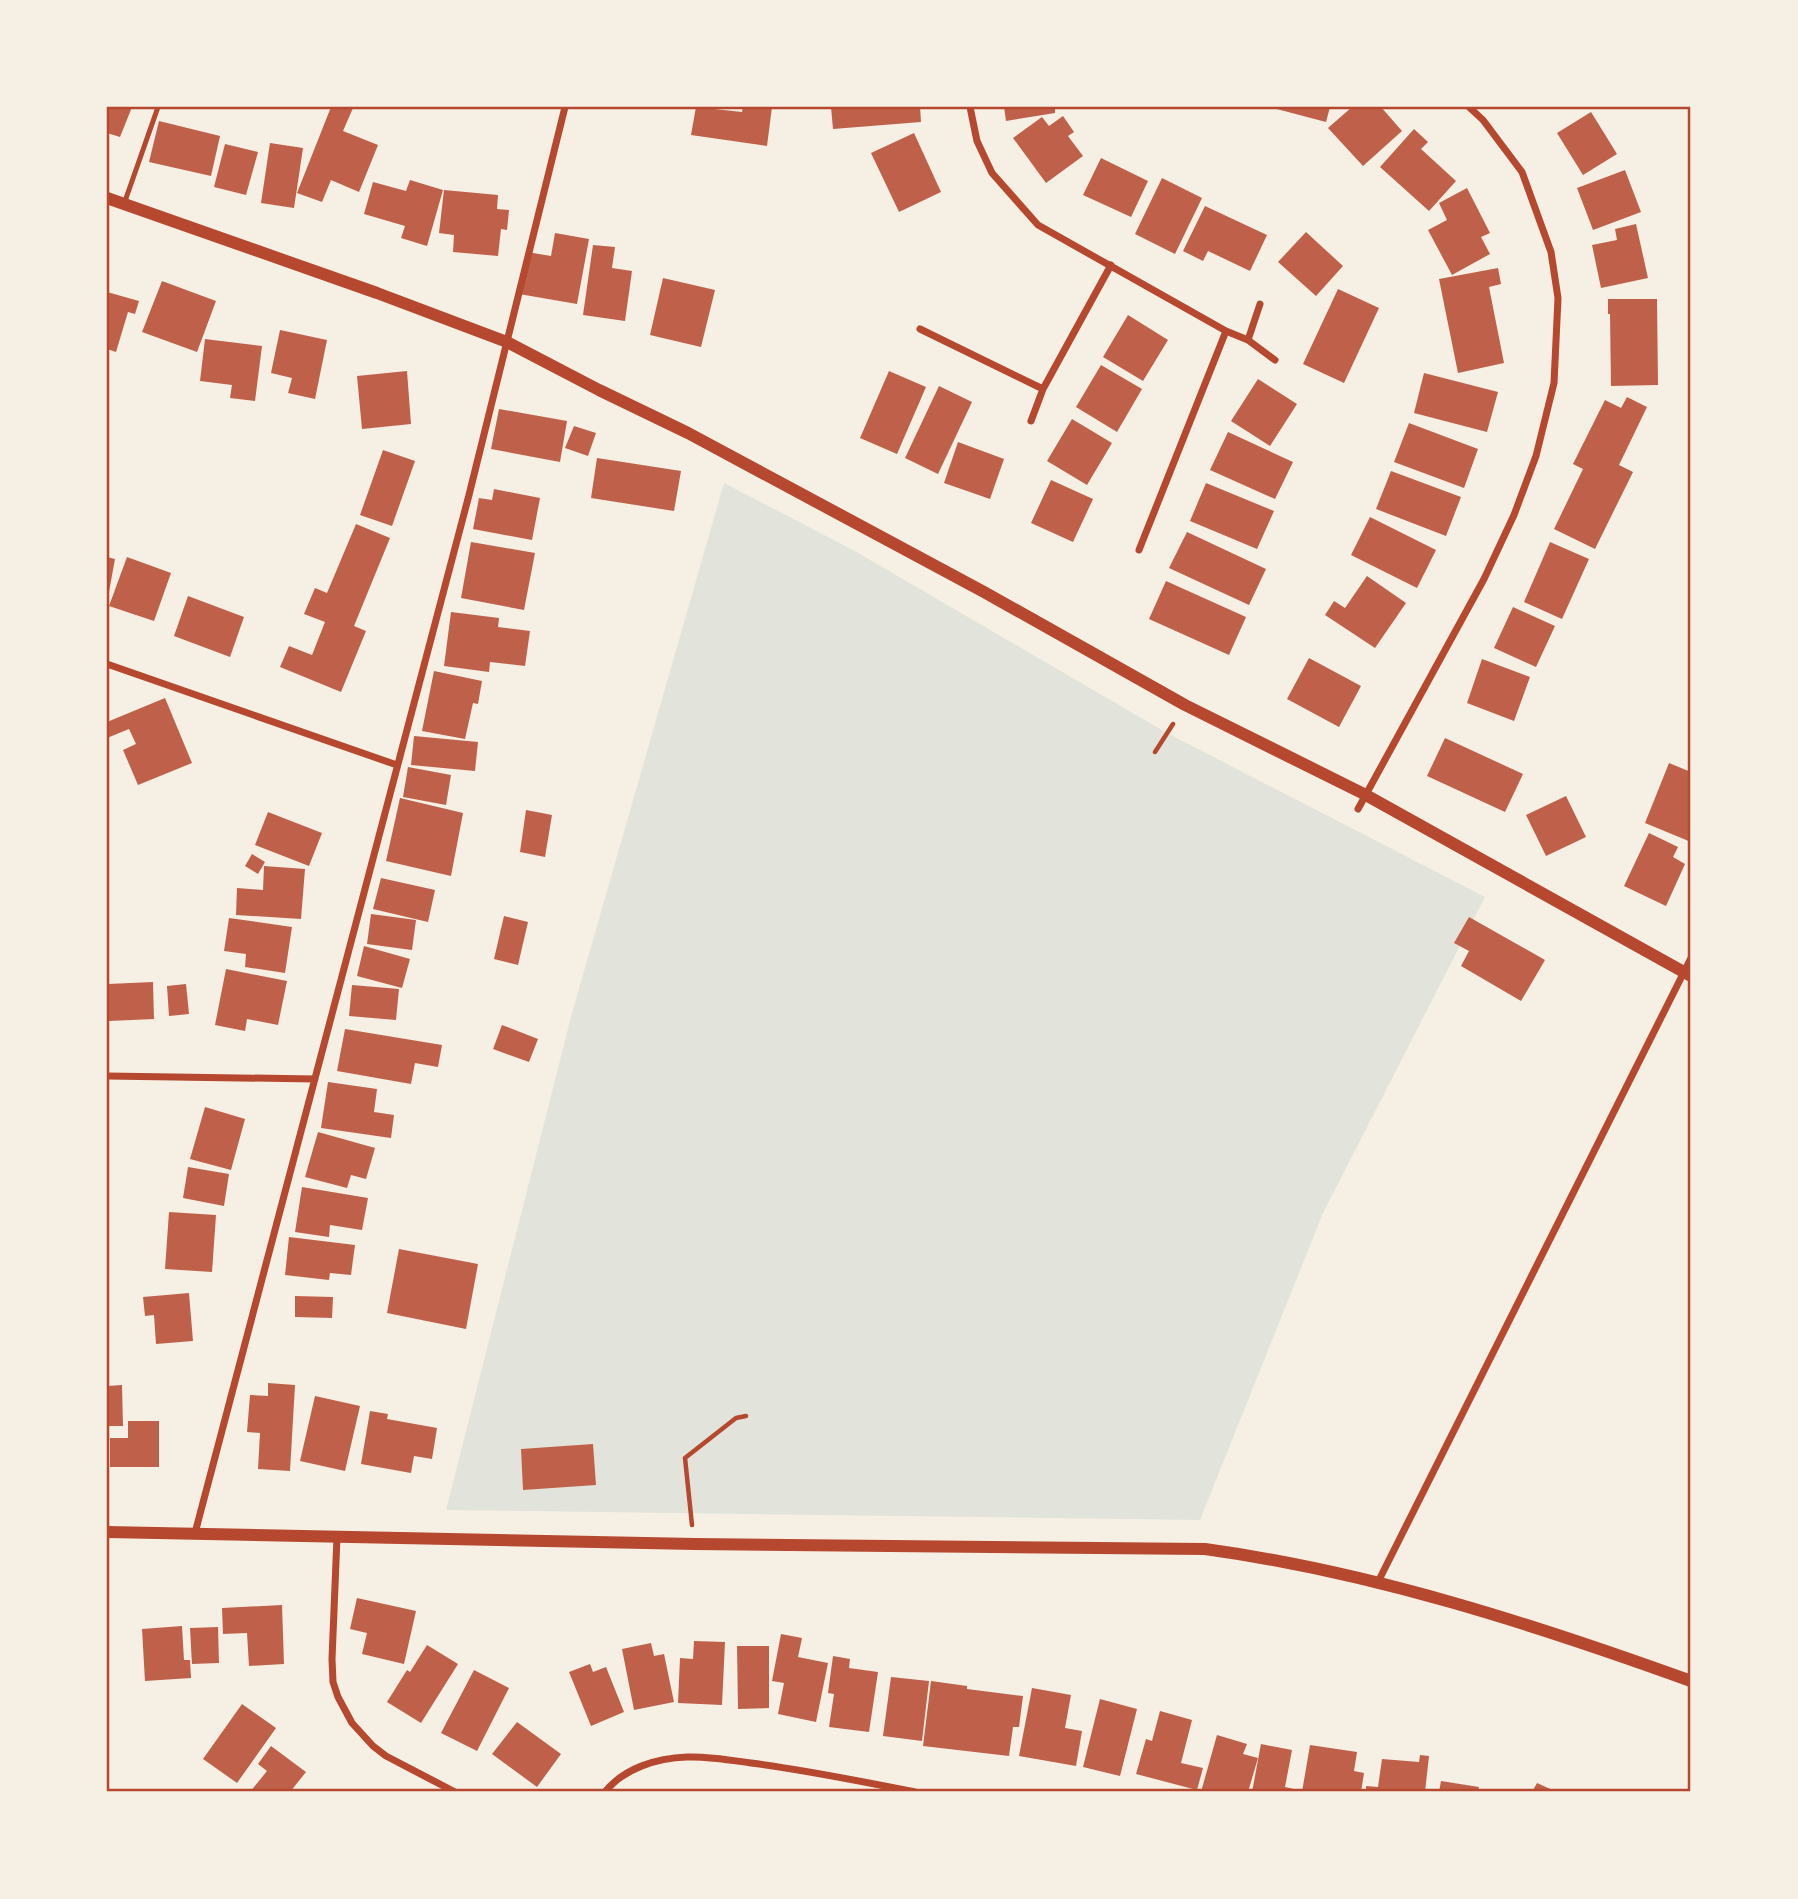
<svg xmlns="http://www.w3.org/2000/svg" width="1798" height="1899" viewBox="0 0 1798 1899" font-family="Roboto,sans-serif">
<style>
.green{fill:#e2e4dc}
.building{fill:#bf614a}
.lines{fill:none;stroke-linecap:round;stroke-linejoin:round}
.path{stroke:#b5482f;stroke-width:4.5}
.service{stroke:#b5482f;stroke-width:5}
.minor{stroke:#b5482f;stroke-width:7}
.tertiary{stroke:#b5482f;stroke-width:12}
.neatline{fill:none;stroke:#b5482f;stroke-width:2.5}
</style>
<rect width="100%" height="100%" fill="#f6efe4"/>
<!-- green -->
<path class="green" d="M724 483 853 550 1167 733 1485 897 1323 1213 1200 1520 446 1510 572 1013Z"/>
<!-- building -->
<path class="building" d="M107 107H132L120 137 107 133Z
M331 107 353 108 343 131 378 145 359 192 331 180 322 202 297 193Z
M696 107 742 112 743 107H772L767 146 691 135Z
M831 107H920L921 122 833 129Z
M1004 107H1055V113L1006 121Z
M1269 107H1330L1326 122Z
M1352 107H1381L1402 131 1363 166 1328 128Z
M1591 112 1617 154 1583 175 1557 133Z
M1063 116 1074 132 1068 136 1083 156 1046 183 1013 138 1042 117 1049 126Z
M159 121 220 136 211 176 149 162Z
M1414 129 1428 142 1421 149 1456 181 1429 211 1380 167Z
M914 133 941 192 899 212 871 153Z
M270 143 303 148 294 208 261 203Z
M225 144 258 152 246 195 214 187Z
M1101 158 1148 181 1131 217 1083 195Z
M1625 170 1641 212 1593 230 1577 188Z
M1162 178 1202 198 1175 254 1135 234Z
M410 180 443 190 427 246 401 238 405 226 364 214 373 182 406 191Z
M1467 188 1490 233 1481 237 1490 254 1452 275 1428 230 1447 220 1439 203Z
M444 190 498 195 497 209 509 210 507 230 501 229 498 256 453 252 454 235 439 233Z
M1205 206 1267 235 1250 271 1208 251 1203 261 1183 251Z
M1636 224 1648 278 1601 288 1592 245 1617 240 1615 229Z
M1306 232 1343 266 1316 296 1278 262Z
M555 233 589 239 577 304 519 294 527 252 551 256Z
M593 245 615 247 612 268 632 271 625 321 583 315Z
M1498 268 1501 284 1489 287 1504 363 1458 373 1439 279Z
M663 278 715 290 701 347 650 335Z
M162 281 216 301 197 352 142 332Z
M1338 289 1379 308 1344 383 1303 364Z
M107 292 139 301 135 314 128 312 116 352 107 349Z
M1608 299H1657L1658 385 1611 386 1610 314H1608Z
M1128 315 1168 340 1143 381 1103 357Z
M280 330 327 340 315 399 288 393 292 378 271 373Z
M205 339 262 346 255 401 230 398 232 385 200 381Z
M1101 365 1142 389 1117 432 1076 407Z
M407 371 411 424 362 429 357 376Z
M889 371 926 387 897 454 860 438Z
M1424 373 1498 392 1487 432 1414 413Z
M1258 379 1297 404 1270 446 1231 421Z
M939 386 972 402 938 474 905 458Z
M1627 397 1647 407 1619 465 1633 472 1595 549 1554 529 1583 469 1573 464 1605 400 1621 408Z
M499 409 567 421 560 462 491 449Z
M1072 419 1112 443 1087 485 1047 461Z
M1409 423 1478 449 1464 488 1394 462Z
M574 426 596 433 588 456 565 448Z
M1228 432 1293 462 1275 499 1210 470Z
M958 442 1004 459 990 499 944 483Z
M383 450 415 461 392 526 360 515Z
M597 458 681 471 674 511 591 498Z
M1391 471 1461 497 1446 536 1376 509Z
M1051 480 1093 499 1073 542 1031 523Z
M1206 483 1274 511 1257 549 1190 521Z
M494 489 540 498 532 540 473 529 479 498 492 500Z
M1370 517 1436 550 1417 588 1351 555Z
M356 524 390 538 354 626 366 631 341 692 280 667 289 646 312 655 325 622 304 614 315 588 327 593Z
M1187 532 1266 569 1249 605 1169 568Z
M471 542 535 553 524 610 461 598Z
M1550 542 1589 559 1562 619 1524 602Z
M107 557 115 559 108 597H107Z
M127 557 171 573 154 621 109 606Z
M1367 576 1406 603 1375 648 1325 615 1334 601 1345 608Z
M1166 581 1246 617 1229 655 1149 619Z
M188 596 244 617 230 657 174 636Z
M1513 607 1555 626 1536 667 1494 648Z
M451 612 499 618 498 627 530 631 525 666 490 662 489 672 444 666Z
M1309 658 1361 686 1339 727 1287 699Z
M1482 659 1530 677 1514 721 1467 703Z
M434 671 482 681 478 704 473 703 465 739 422 731Z
M165 698 192 763 138 785 123 750 136 744 129 729 107 738V722Z
M414 736 478 742 475 771 411 765Z
M1445 738 1523 774 1505 812 1427 776Z
M1669 763 1691 772V842L1645 823Z
M408 767 451 775 446 805 403 797Z
M1566 796 1586 837 1546 856 1526 815Z
M400 798 463 813 451 876 386 861Z
M526 810 552 815 545 857 520 852Z
M268 812 322 833 309 866 255 845Z
M1649 833 1678 847 1673 857 1685 864 1666 906 1624 886Z
M252 854 265 862 258 874 245 866Z
M264 866 305 869 301 919 236 915 237 888 263 890Z
M381 878 435 890 428 922 373 909Z
M371 914 416 920 412 950 367 944Z
M504 916 528 922 518 965 494 959Z
M1469 917 1545 960 1521 1001 1461 966 1469 951 1454 943Z
M229 918 292 927 285 973 245 967 246 954 224 951Z
M364 946 410 959 402 988 357 976Z
M226 969 287 981 278 1025 247 1019 245 1031 215 1025Z
M153 982 154 1019 109 1021 108 984Z
M186 984 189 1014 169 1016 167 986Z
M352 985 399 989 396 1020 349 1016Z
M502 1025 538 1039 529 1062 493 1049Z
M345 1029 442 1045 438 1067 415 1063 411 1084 337 1071Z
M328 1082 377 1089 374 1112 394 1115 391 1138 321 1128Z
M205 1107 245 1119 231 1170 190 1159Z
M318 1132 375 1148 366 1179 351 1175 347 1188 305 1177Z
M188 1167 229 1174 224 1206 183 1198Z
M302 1187 368 1198 362 1230 330 1225 329 1237 295 1232Z
M169 1212 216 1215 212 1272 165 1269Z
M289 1237 355 1245 351 1275 330 1273 329 1280 285 1275Z
M399 1249 478 1264 466 1329 387 1313Z
M189 1293 193 1341 156 1344 154 1315 145 1316 143 1297Z
M295 1296 333 1297 332 1318 295 1317Z
M268 1383 295 1385 290 1471 258 1469 260 1433 247 1432 250 1395 268 1396Z
M122 1385 123 1426H107V1386Z
M315 1396 360 1406 345 1471 300 1461Z
M370 1411 388 1414 387 1419 437 1428 432 1459 414 1456 411 1473 361 1464Z
M128 1421H159V1467H110V1438H128Z
M593 1444 596 1485 523 1490 521 1449Z
M357 1598 416 1611 404 1664 362 1654 367 1633 350 1629Z
M282 1605 284 1664 249 1666 247 1633 223 1634 222 1608Z
M182 1626 184 1660H190L191 1678 145 1681 142 1629Z
M218 1627 219 1663 192 1664 190 1628Z
M781 1634 802 1638 798 1657 828 1663 816 1722 778 1714 784 1683 772 1681Z
M694 1641 725 1642 722 1705 678 1703 680 1658 693 1659Z
M651 1643 654 1656 664 1654 674 1702 634 1710 622 1649Z
M427 1645 458 1664 421 1723 387 1702 407 1670 410 1672Z
M737 1646H769V1708L738 1709Z
M833 1656 850 1659 849 1668 878 1672 869 1732 829 1727 834 1694 828 1693Z
M590 1664 593 1672 606 1667 624 1712 591 1726 569 1672Z
M474 1670 509 1688 477 1751 441 1733Z
M891 1677 929 1681 922 1741 883 1736Z
M931 1681 967 1686V1689L1023 1696 1019 1727H1013L1009 1756 923 1746Z
M1032 1688 1071 1695 1065 1728 1082 1731 1076 1766 1019 1756Z
M1100 1699 1137 1709 1120 1776 1083 1767Z
M242 1704 276 1728 237 1783 203 1759Z
M1160 1711 1192 1720 1181 1763 1203 1768 1197 1790 1136 1774 1146 1739 1152 1741Z
M517 1722 561 1754 537 1787 492 1754Z
M1217 1735 1247 1744 1243 1754 1258 1758 1248 1792H1201Z
M1261 1744 1292 1750 1285 1787 1294 1789 1293 1792H1252Z
M1310 1745 1357 1752 1354 1771 1364 1773 1361 1792H1302Z
M271 1746 306 1772 290 1792H250L267 1771 258 1764Z
M1420 1755 1429 1756 1425 1792H1366V1786L1378 1787 1382 1759 1419 1762Z
M1441 1781 1479 1787 1478 1792H1439Z
M1537 1783 1557 1792H1532Z"/>
<g class="lines">
<!-- path -->
<path class="path" d="M1155 752 1173 724
M692 1525 685 1458 736 1418 746 1416"/>
<!-- service -->
<path class="service" d="M124 204 158 107"/>
<!-- minor -->
<path class="minor" d="M970 107 977 141 992 173 1038 225 1226 331 1139 550
M920 329 1043 389
M1226 331 1248 340 1275 360
M1248 340 1260 304
M1031 421 1043 389 1111 265
M107 664 397 765
M1358 809 1484 579 1514 515 1536 456 1554 383 1558 298 1551 252 1522 172 1483 120 1469 107
M107 1076 315 1079
M195 1533 469 495 565 107
M337 1537 332 1659 333 1682 338 1697 352 1723 373 1746 386 1756 455 1792
M1378 1582 1691 958
M605 1792C624 1768 657 1758 687 1757 708 1756 730 1760 751 1763 806 1770 860 1781 915 1792"/>
<!-- tertiary -->
<path class="tertiary" d="M107 198 377 293 507 342 599 390 688 433 984 592 1185 705 1364 794 1691 976
M107 1532 695 1544 1205 1549C1372 1572 1533 1624 1691 1681"/>
</g>
<!-- border -->
<rect width="1798" height="1899" fill="none" stroke="#f6efe4" stroke-width="217"/>
<rect x="108" y="108" width="1581" height="1682" class="neatline"/>
</svg>
